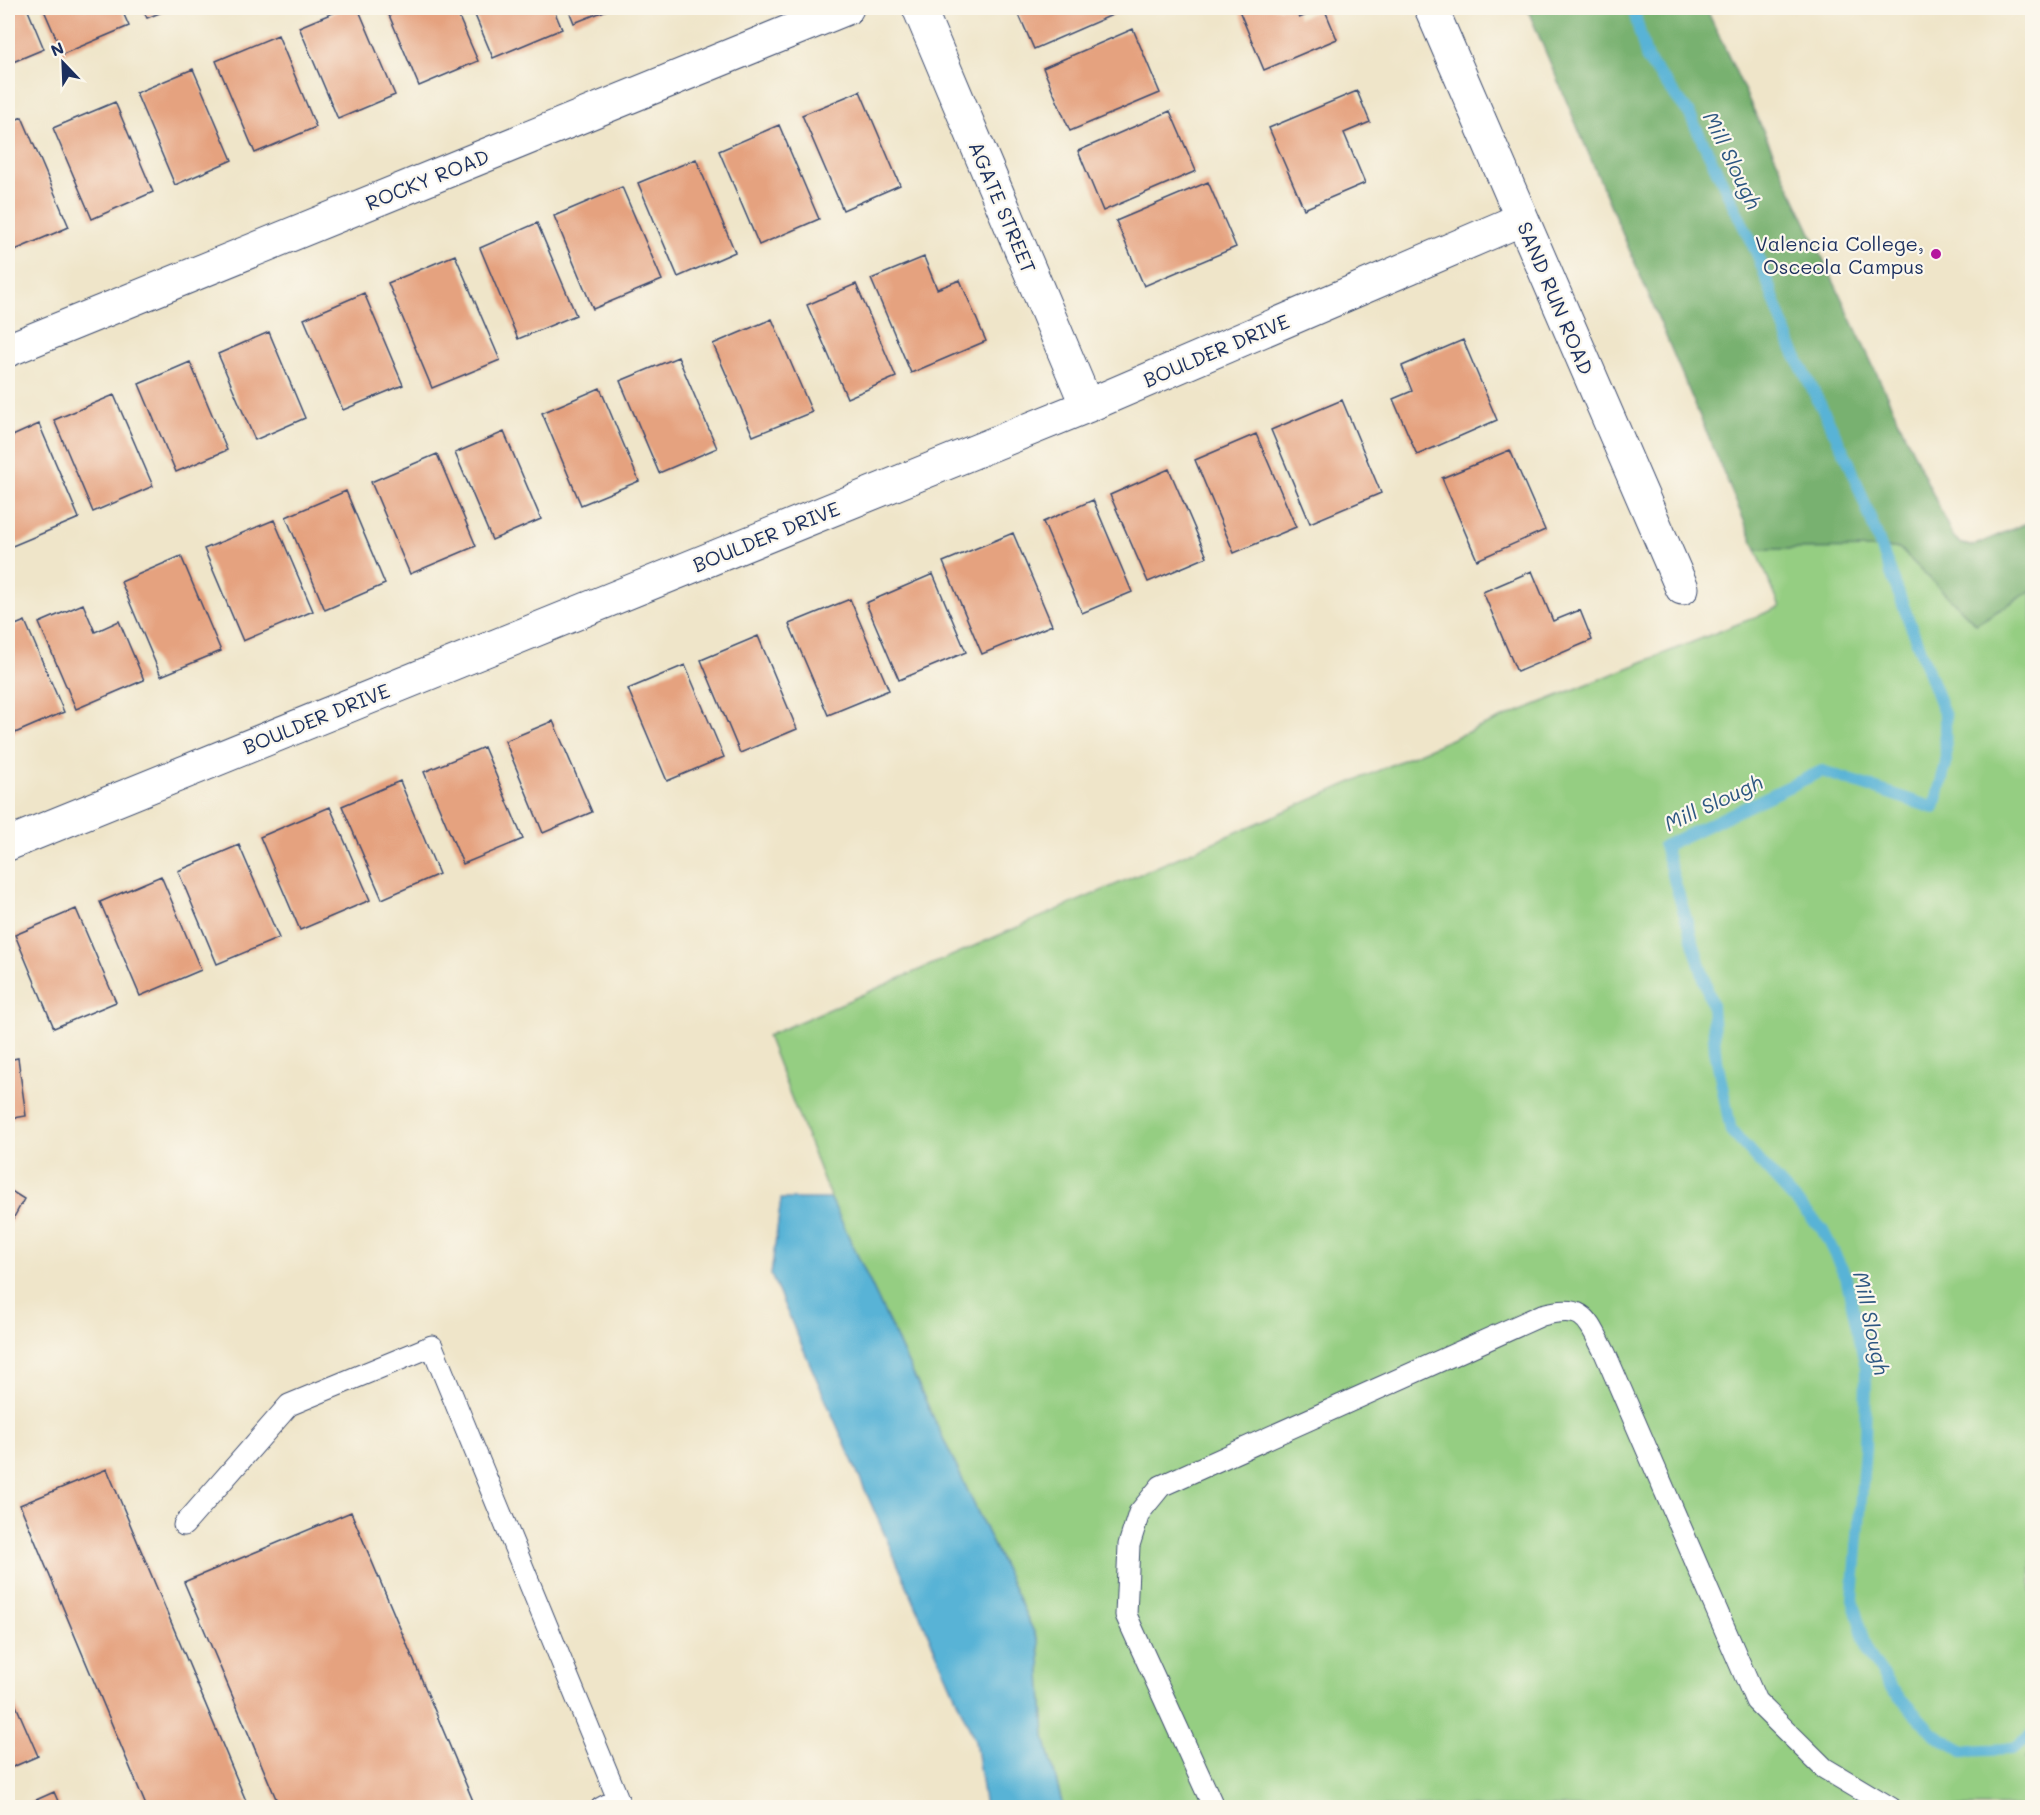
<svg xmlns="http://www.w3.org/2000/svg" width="2040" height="1815" viewBox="0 0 2040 1815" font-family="Mali,sans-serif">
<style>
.green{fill:#95ce82;stroke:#587e70;stroke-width:1.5}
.forest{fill:#78b170;stroke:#4a7067;stroke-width:1.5}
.water{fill:#58b3d6;stroke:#3a719a;stroke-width:1.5}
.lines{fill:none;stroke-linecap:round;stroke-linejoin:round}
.stream{stroke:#58b3d6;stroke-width:12}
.building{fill:#e5a27f}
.lane-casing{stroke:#3b4a6e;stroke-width:23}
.street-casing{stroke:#3b4a6e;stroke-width:35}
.lane{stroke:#fff;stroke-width:21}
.street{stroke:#fff;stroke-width:33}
.poi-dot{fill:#b5179e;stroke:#fbf7ec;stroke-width:2}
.labels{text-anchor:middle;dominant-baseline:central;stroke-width:4.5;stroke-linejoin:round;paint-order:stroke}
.street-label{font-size:20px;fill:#1b2f5e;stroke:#fbf7ec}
.poi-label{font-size:20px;fill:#1b2f5e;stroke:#fbf7ec;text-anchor:end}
.water-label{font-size:21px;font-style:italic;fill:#2d5782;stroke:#fbf7ec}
</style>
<rect width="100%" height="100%" fill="#fbf7ec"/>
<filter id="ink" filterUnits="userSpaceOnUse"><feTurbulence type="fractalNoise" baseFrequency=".0167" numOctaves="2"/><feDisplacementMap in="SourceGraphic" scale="12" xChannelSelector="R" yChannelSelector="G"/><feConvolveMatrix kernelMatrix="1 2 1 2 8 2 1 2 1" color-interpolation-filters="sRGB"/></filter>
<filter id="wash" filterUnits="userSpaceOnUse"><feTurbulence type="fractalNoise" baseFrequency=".008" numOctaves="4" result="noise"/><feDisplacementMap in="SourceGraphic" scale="24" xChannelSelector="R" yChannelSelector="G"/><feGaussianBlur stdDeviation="1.35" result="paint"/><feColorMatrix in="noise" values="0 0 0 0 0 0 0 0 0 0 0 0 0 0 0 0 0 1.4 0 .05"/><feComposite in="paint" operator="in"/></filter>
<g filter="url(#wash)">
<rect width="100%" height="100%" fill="#efe5c9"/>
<!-- green -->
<path class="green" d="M1899 548 1976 624 2032 590V1753L2025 1758 2032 1760V1807H1063L1045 1737 1039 1643 831 1199 767 1036 1458 736 1780 607 1756 549Z"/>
<!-- forest -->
<path class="forest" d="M1527 8H1706L1952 535C1960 544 1963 546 1975 545L2032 521V590L1976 624 1899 548 1756 549Z"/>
<!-- water -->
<path class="water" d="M781 1199H831L1039 1643 1045 1737 1063 1807H985L975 1741 771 1275Z"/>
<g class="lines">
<!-- stream -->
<path class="stream" d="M1633 8 1647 59 1689 113 1758 256 1791 346 1849 462 1945 716 1946 764 1934 808 1822 771 1664 846 1712 1005 1715 1050 1731 1131 1822 1229 1846 1277 1866 1368 1865 1448 1853 1599 1868 1653 1892 1689 1933 1733 1963 1751 2012 1749 2032 1735"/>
</g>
<g id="blocks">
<!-- building -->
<path class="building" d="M8 8H27L44 49 8 64Z
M43 8H121L129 26 63 54Z
M142 8H172L147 18Z
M345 8H358L395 95 338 119 299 27Z
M386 8H455L478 61 419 86Z
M472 8H553L562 29 493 58Z
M568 8H612L574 23Z
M1016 8H1125L1126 9 1034 49Z
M1238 8H1294L1299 18 1324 8 1337 39 1264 70Z
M1133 29 1160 93 1070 131 1043 68Z
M278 35 316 127 255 153 216 61Z
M193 69 232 160 175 185 136 93Z
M860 91 900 185 843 210 802 115Z
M1357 91 1370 122 1344 133 1365 183 1304 209 1269 128Z
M115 102 153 192 92 219 53 128Z
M1170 111 1196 171 1103 211 1078 151Z
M22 117 69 227 8 253V123Z
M779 125 819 219 759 245 719 151Z
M696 159 735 252 678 277 638 183Z
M1208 182 1236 247 1144 286 1116 221Z
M622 187 662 280 593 309 554 216Z
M537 223 576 315 518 339 480 248Z
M455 255 500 360 432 388 388 283Z
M924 257 937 289 960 280 986 341 911 373 871 279Z
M856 284 896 377 847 398 807 305Z
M364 293 403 385 343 410 304 319Z
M772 319 812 412 753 436 713 344Z
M269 332 305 418 255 440 218 354Z
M1463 340 1497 420 1417 455 1393 399 1412 391 1402 366Z
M678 357 717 448 659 473 620 381Z
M190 362 227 450 176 472 139 384Z
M600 388 639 481 581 505 542 413Z
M114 395 153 486 93 512 54 420Z
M1342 400 1381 493 1310 523 1271 430Z
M39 424 79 518 10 547 8 541V438Z
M504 432 541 519 492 540 455 453Z
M1256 434 1296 527 1234 553 1195 460Z
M1510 450 1545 530 1477 560 1442 478Z
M437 454 476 546 410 574 371 482Z
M1169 469 1207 557 1148 582 1110 495Z
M346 491 385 584 325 610 286 517Z
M1093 500 1132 592 1082 613 1043 522Z
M274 520 313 611 243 641 204 549Z
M1013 533 1052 625 982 654 943 562Z
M181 556 221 651 161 676 121 582Z
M1532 571 1553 621 1580 610 1592 640 1517 672 1483 592Z
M933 574 966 652 899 680 866 603Z
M850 599 889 690 828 715 789 624Z
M83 604 95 632 119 621 144 680 76 709 39 623Z
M25 621 64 712 8 736V628Z
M758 636 797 729 740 753 701 660Z
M685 665 724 757 667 781 628 689Z
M553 721 592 812 543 833 505 741Z
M484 747 523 839 463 864 424 772Z
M400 781 439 874 382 899 342 806Z
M330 807 370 900 300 930 260 837Z
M239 845 279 938 217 964 178 871Z
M161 876 201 970 140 996 100 902Z
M76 909 116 1002 54 1028 15 935Z
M18 1058 26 1116 8 1119V1060Z
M8 1189 24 1199 8 1228Z
M107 1469 249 1808H147L20 1505Z
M351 1512 476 1808H280L184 1582Z
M8 1687 38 1756 8 1769Z
M54 1792 61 1808H18Z"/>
</g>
</g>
<g filter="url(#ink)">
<use href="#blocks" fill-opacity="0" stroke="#3b4a6e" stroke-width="1.5"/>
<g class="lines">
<defs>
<path id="lane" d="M184 1525 289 1405 432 1346 618 1799 601 1808
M1214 1808 1126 1615 1129 1545 1139 1513 1161 1486 1542 1315C1585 1304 1587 1318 1605 1353L1756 1701 1824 1768 1891 1808"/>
<path id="street" d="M919 8 1087 406
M1431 8 1682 588
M8 350 847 8
M8 844 1087 406 1522 219"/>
</defs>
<!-- lane casing -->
<use href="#lane" class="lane-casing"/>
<!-- street casing -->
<use href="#street" class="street-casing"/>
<!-- lane -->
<use href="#lane" class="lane"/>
<!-- street -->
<use href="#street" class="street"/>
</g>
</g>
<!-- markers -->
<circle class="poi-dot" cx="1936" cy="254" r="6"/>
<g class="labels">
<!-- street labels -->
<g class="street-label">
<text transform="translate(427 179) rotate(-22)">ROCKY ROAD</text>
<text transform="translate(1003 207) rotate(67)">AGATE STREET</text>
<text transform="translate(1556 298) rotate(67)">SAND RUN ROAD</text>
<text transform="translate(1216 350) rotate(-23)">BOULDER DRIVE</text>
<text transform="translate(766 536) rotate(-22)">BOULDER DRIVE</text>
<text transform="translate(316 718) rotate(-22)">BOULDER DRIVE</text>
</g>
<!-- poi labels -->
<g class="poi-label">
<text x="1924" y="243">Valencia College,<tspan x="1924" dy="23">Osceola Campus</tspan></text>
</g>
<!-- water labels -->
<g class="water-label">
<text transform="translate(1733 160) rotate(64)">Mill Slough</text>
<text transform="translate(1713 802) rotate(-25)">Mill Slough</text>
<text transform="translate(1872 1323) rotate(78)">Mill Slough</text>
</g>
</g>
<!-- margin -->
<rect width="2040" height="1815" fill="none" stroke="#fbf7ec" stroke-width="30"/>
<!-- north arrow -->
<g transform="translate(63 63) rotate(337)" stroke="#fbf7ec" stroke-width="4.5" paint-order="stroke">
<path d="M0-4.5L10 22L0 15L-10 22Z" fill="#1b2f5e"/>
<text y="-9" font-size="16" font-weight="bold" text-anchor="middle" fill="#1b2f5e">N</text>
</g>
</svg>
